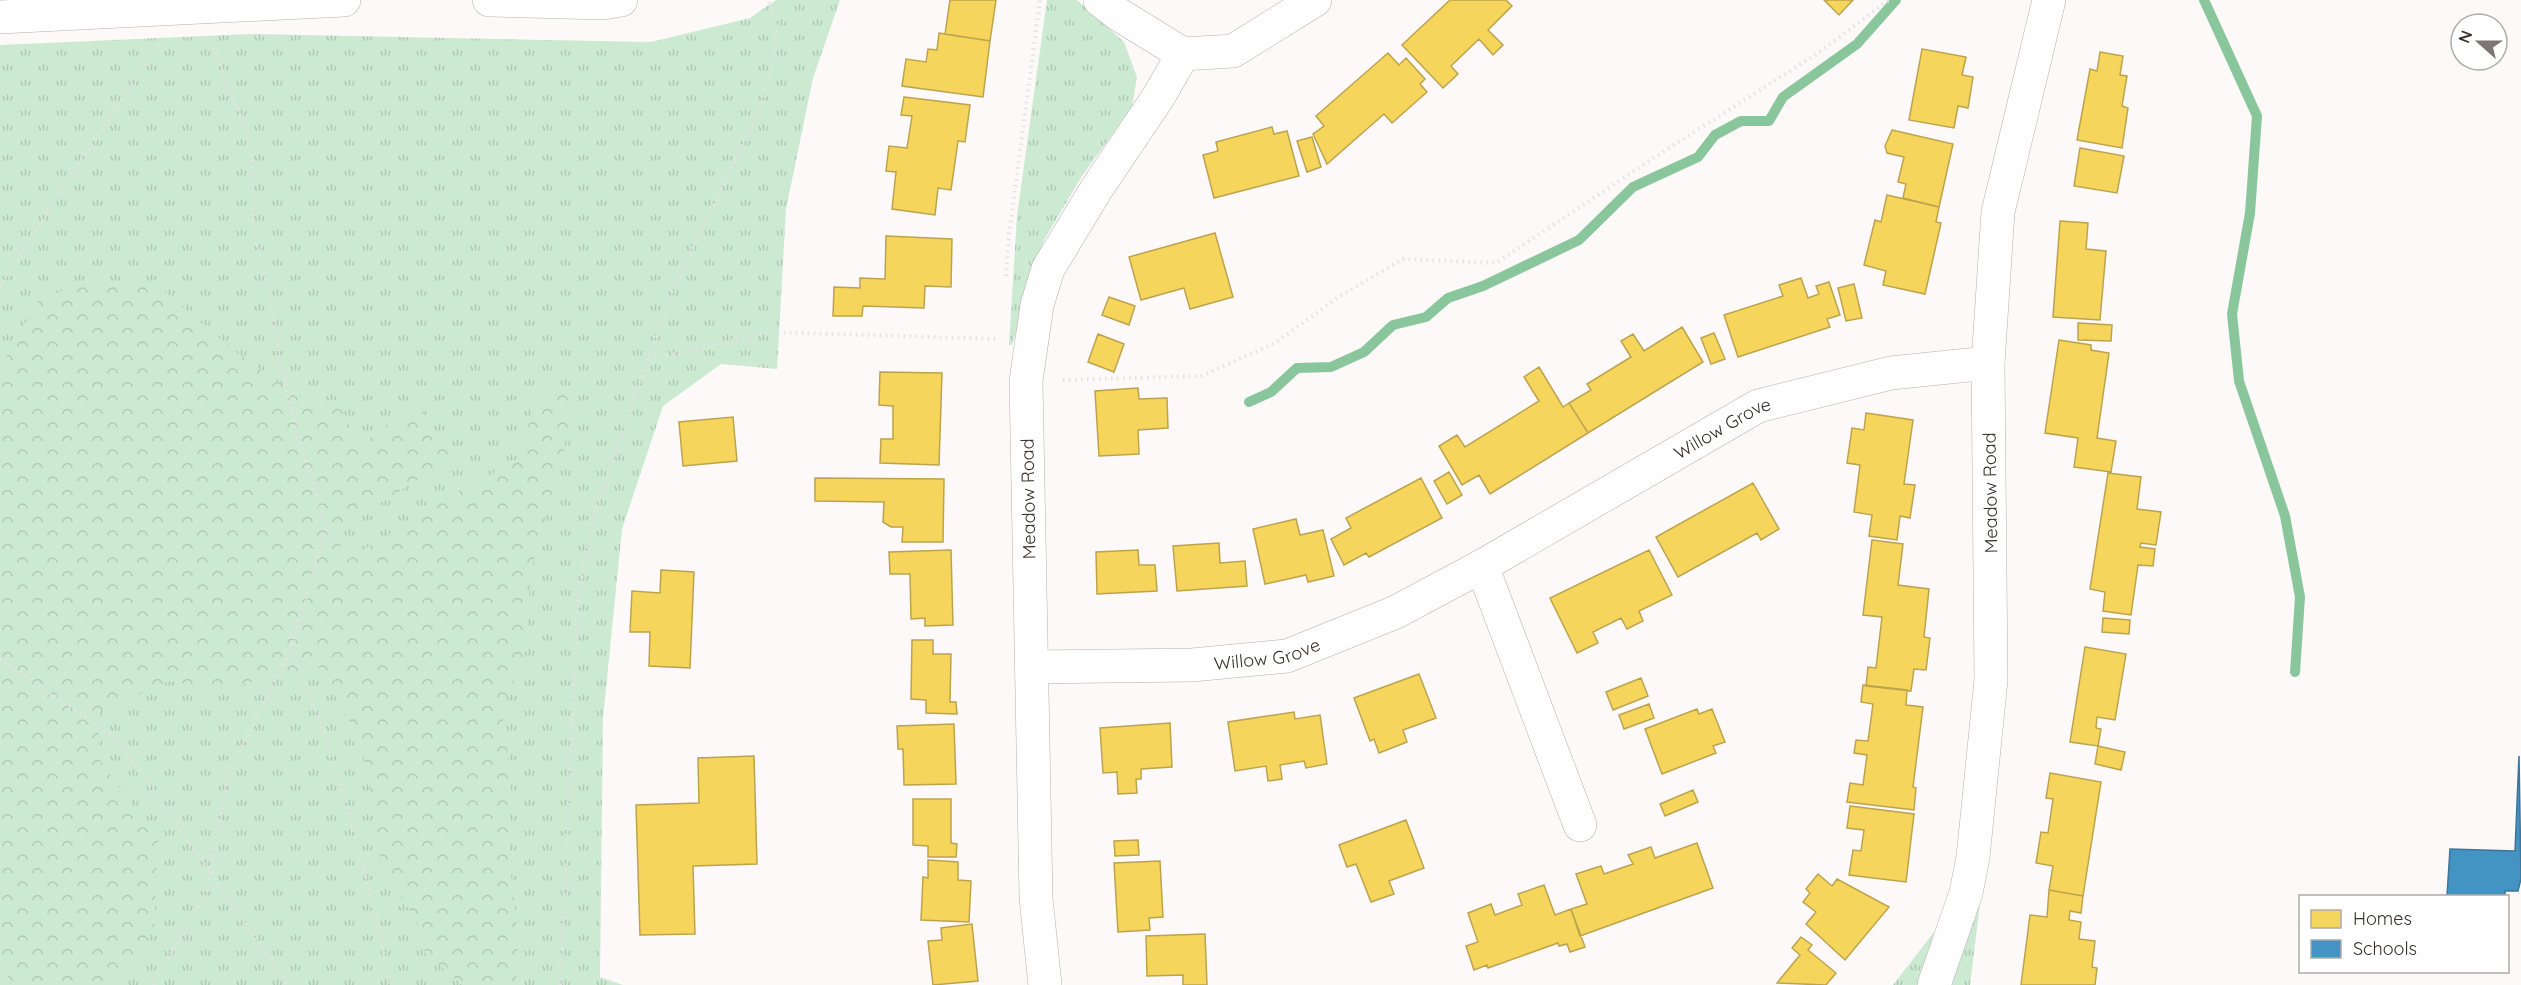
<svg xmlns="http://www.w3.org/2000/svg" width="2521" height="985" viewBox="0 0 2521 985" font-family="Quicksand,sans-serif">
<style>
.grass{fill:url(#grass-tufts)}
.forest{fill:url(#forest-crowns)}
.homes{fill:#f6d55c;stroke:#bda34e;stroke-width:1.5}
.schools{fill:#4393c3;stroke:#3f7596;stroke-width:1.5}
.lines{fill:none;stroke-linecap:round;stroke-linejoin:round}
.stream{stroke:#8ac69c;stroke-width:10}
.minor-casing{stroke:#b6b0af;stroke-width:34}
.tertiary-casing{stroke:#b6b0af;stroke-width:34}
.path{stroke:#e4e3e3;stroke-width:4;stroke-dasharray:1.5 4.5;stroke-linecap:butt}
.minor{stroke:#fffefe;stroke-width:33}
.tertiary{stroke:#fffefe;stroke-width:33}
.labels{text-anchor:middle;dominant-baseline:central;stroke-width:6;stroke-linejoin:round;paint-order:stroke}
.street-label{font-size:18px;fill:#372e2d;stroke:#fff}
</style>
<defs>
<pattern id="grass-tufts" width="24" height="20" patternUnits="userSpaceOnUse" patternTransform="scale(1.5)"><rect width="24" height="20" fill="#ccead2"/><path d="M3 7l-1-3M5 7V3M7 7l1-3M15 17l-1-3M17 17v-4M19 17l1-3" fill="none" stroke="#b0c9b5"/></pattern>
<pattern id="forest-crowns" width="20" height="18" patternUnits="userSpaceOnUse" patternTransform="scale(1.5)"><rect width="20" height="18" fill="#ccead2"/><path d="M2 6a3 3 0 1 1 6 0M12 15a3 3 0 1 1 6 0" fill="none" stroke="#b0c9b5"/></pattern>
</defs>
<rect width="100%" height="100%" fill="#fcf9f8"/>
<!-- grass -->
<path class="grass" d="M776 0H840L813 78 786 209 777 369 721 364 663 406 622 529 603 718 600 977 623 985H0V45L250 34 651 42 750 18Z
M1047 0H1077L1124 42 1137 77 1132 107 1082 176 1044 240 1012 345H1009L1017 216Z
M1980 904 1970 985H1950Z
M1934 932 1928 964 1918 985H1893Z"/>
<!-- forest -->
<path class="forest" d="M87 280 157 285 237 353 303 399 339 400 358 447 417 402 452 459 341 527 340 564 464 488 515 462 542 387 575 398 561 462 531 572 525 652 502 713 511 779 509 857 518 934 516 985H462L425 953 417 922 382 867 361 741 318 666 225 689 169 681 99 712 98 758 158 840 154 929 119 985H16L0 969V368L37 302Z"/>
<!-- homes -->
<path class="homes" d="M950 0H996L990 41 945 34Z
M1450 0H1506L1512 6 1488 30 1503 45 1493 55 1479 39 1451 66 1458 74 1443 88 1402 45Z
M1824 0H1853L1839 15Z
M939 33 990 41 983 97 902 86 906 59 926 62 928 49 937 50Z
M1922 49 1966 57 1962 75 1973 77 1968 108 1958 106 1954 128 1909 120Z
M2100 52 2123 56 2120 75 2127 76 2122 106 2128 108 2122 148 2077 140 2090 69 2097 71Z
M1388 53 1399 65 1406 58 1425 79 1420 84 1427 92 1392 123 1384 114 1327 164 1313 134 1324 126 1316 116Z
M904 97 970 105 965 142 958 141 951 190 938 188 935 215 892 209 896 172 886 171 889 146 907 148 912 116 901 115Z
M1272 127 1274 134 1287 131 1299 176 1214 198 1203 155 1218 151 1216 142Z
M1892 130 1953 144 1939 207 1903 198 1906 184 1898 182 1904 157 1887 153 1885 146Z
M1312 137 1321 167 1307 172 1297 141Z
M2080 148 2124 156 2117 193 2074 186Z
M1887 195 1939 207 1936 222 1941 223 1925 294 1883 285 1886 271 1864 265 1875 220 1881 222Z
M2060 221 2088 223 2086 249 2106 251 2100 320 2053 317Z
M1215 233 1233 297 1190 309 1184 288 1141 300 1129 257Z
M886 236 952 239 951 287 925 286 924 308 863 306 862 316H833L834 287 860 288V278L885 279Z
M1801 278 1808 298 1819 294 1816 286 1829 282 1840 315 1827 319 1830 327 1738 357 1724 315 1783 296 1779 285Z
M1854 284 1862 318 1846 321 1838 288Z
M1109 297 1135 306 1129 325 1102 315Z
M2078 323 2112 325 2111 341 2078 340Z
M1682 327 1703 362 1588 433 1569 403 1591 390 1587 384 1631 357 1621 341 1633 334 1644 351Z
M1714 333 1725 359 1711 364 1701 338Z
M1098 334 1124 344 1114 372 1088 362Z
M2059 340 2091 345V350L2109 353 2097 438 2116 441 2111 472 2074 467 2078 438 2045 433Z
M1539 367 1563 407 1569 403 1588 433 1490 494 1479 475 1462 485 1439 446 1457 435 1465 447 1539 401 1524 377Z
M880 372 942 373 939 465 880 463 881 439H893V406L879 405Z
M1138 388 1139 399 1167 398 1168 428 1138 430 1139 454 1099 456 1095 391Z
M1866 413 1913 420 1904 484 1915 485 1910 518 1900 516 1897 540 1869 536 1872 515 1854 512 1860 465 1847 463 1852 428 1864 430Z
M733 417 737 461 683 466 679 422Z
M1449 472 1462 495 1447 504 1434 481Z
M2108 473 2141 477 2137 509 2161 512 2156 545 2141 543 2140 547 2155 549 2153 566 2138 565 2131 615 2103 611 2105 592 2090 589Z
M815 478 944 479 943 542H902L903 527H891L883 522 884 502 815 501Z
M1421 478 1442 518 1369 557 1366 553 1344 565 1331 539 1351 528 1346 518Z
M1753 483 1779 529 1761 540 1757 533 1678 577 1656 537Z
M1296 519 1300 535 1323 530 1334 576 1308 582 1306 575 1265 584 1253 529Z
M1872 540 1903 544 1898 585 1929 589 1924 637 1930 638 1926 670 1914 669 1911 691 1866 686 1868 667 1876 668 1882 617 1863 615Z
M1219 543 1220 563 1245 561 1247 586 1177 591 1173 546Z
M951 550 953 625 925 626V618L911 619 910 574H890L889 552Z
M1138 550 1139 565H1155L1157 591 1097 594 1096 552Z
M1649 550 1672 595 1639 611 1643 621 1627 629 1621 618 1593 632 1598 643 1577 653 1550 598Z
M661 570 694 572 690 668 649 666 650 632H630L632 591 660 593Z
M2103 618 2130 620 2129 634 2102 632Z
M912 640H933V654H951L950 702H956L957 714 926 713V700L911 699Z
M2085 647 2126 654 2115 720 2097 717 2096 728 2101 729 2098 746 2070 742Z
M1419 674 1436 718 1403 730 1407 742 1379 753 1374 739 1370 741 1354 698Z
M1641 678 1648 696 1613 710 1606 692Z
M1863 685 1907 690 1906 705 1923 707 1913 787 1916 788 1914 810 1847 802 1850 783 1863 785 1867 755 1854 753 1856 740 1868 741 1873 704 1861 702Z
M1649 704 1654 718 1624 729 1619 715Z
M1697 709 1699 714 1712 709 1725 742 1713 746 1716 753 1662 774 1645 729Z
M1294 712 1295 719 1320 715 1327 764 1306 768 1304 761 1280 765 1282 779 1268 781 1266 766 1235 771 1228 722Z
M1170 723 1172 767 1141 769V779H1136L1137 793 1118 794 1117 772 1103 773 1100 728Z
M954 724 956 784 904 785 903 749H898L897 726Z
M2098 746 2125 752 2121 770 2095 764Z
M754 756 757 864 693 866 695 934 640 935 636 805 699 803 698 758Z
M2050 773 2101 782 2083 896 2049 890 2053 866 2036 863 2041 832 2048 833 2053 799 2046 798Z
M1693 790 1698 802 1665 816 1660 804Z
M913 799H951V843L957 844 956 857H928V846L913 845Z
M1850 806 1914 814 1906 882 1849 875 1853 850 1861 851 1864 830 1847 828Z
M1406 820 1424 868 1389 881 1394 894 1371 902 1356 864 1347 867 1339 845Z
M1138 840 1139 855 1115 856 1114 841Z
M1697 843 1713 888 1580 936 1571 909 1587 904 1576 874 1601 866 1604 874 1633 864 1628 855 1651 847 1655 858Z
M928 860 958 862V880L971 881 969 922 921 920 923 877 928 878Z
M1160 861 1163 917 1149 918 1150 930 1118 932 1114 863Z
M1818 874 1832 886 1837 879 1889 907 1845 960 1806 924 1816 912 1803 902 1810 893 1806 889Z
M1544 885 1555 915 1571 909 1585 947 1570 952 1567 944 1559 946 1558 943 1488 968 1487 965 1474 970 1466 946 1478 942 1468 913 1491 904 1495 915 1522 905 1518 894Z
M2049 890 2083 896 2081 913 2070 911 2069 920 2081 922 2079 939 2095 941 2092 967 2097 968 2095 985H2021L2030 915 2047 917Z
M972 924 978 981 933 985 928 941 942 940 941 928Z
M1205 934 1207 985H1183V975L1147 976 1146 936Z
M1801 937 1812 945 1808 950 1836 973 1826 985 1777 983 1800 955 1792 948Z"/>
<!-- schools -->
<path class="schools" d="M2519 756 2521 879 2518 891H2505V896H2447L2450 849 2515 851Z"/>
<g class="lines">
<!-- stream -->
<path class="stream" d="M2204 0 2257 116 2250 213 2232 314 2239 381 2285 516 2300 597 2295 672
M1249 402 1271 392 1297 368 1331 367 1364 352 1393 325 1426 317 1448 298 1483 286 1579 240 1633 187 1698 157 1715 135 1741 121H1769L1783 97 1857 44 1896 0"/>
<defs>
<g id="minor">
<path d="M1100 0 1118 14 1183 54 1233 51 1315 0"/>
<path d="M1482 566 1580 825"/>
<path id="s1" d="M1032 667 1192 665 1287 656 1396 612 1482 566 1758 406 1891 373 1988 363"/>
<path d="M1045 985 1036 898 1026 381 1037 305 1048 269 1097 188 1159 96 1183 54"/>
<path d="M1934 985 1966 893 1973 857 1991 680 1988 363 1998 212 2049 0"/>
</g>
<path id="tertiary" d="M489 0 603 3 621 0
M0 17 344 0"/>
</defs>
<!-- minor casing -->
<use href="#minor" class="minor-casing"/>
<!-- tertiary casing -->
<use href="#tertiary" class="tertiary-casing"/>
<!-- path -->
<path class="path" d="M211 42 252 146 253 230 272 303 279 359 298 437 327 528 290 649C337 752 366 875 391 985
M1006 276 1009 234 1040 0
M0 286 79 163 160 44
M649 360 770 332 998 339
M1063 380 1201 376 1275 343 1340 296 1403 259 1496 263 1655 157 1815 55 1889 0
M0 659 117 739 288 985
M153 985 206 894 228 776 290 650
M560 985 578 596 596 508 671 293 759 110 774 59 777 25 768 0"/>
<!-- minor -->
<use href="#minor" class="minor"/>
<!-- tertiary -->
<use href="#tertiary" class="tertiary"/>
</g>
<g class="labels">
<!-- street labels -->
<g class="street-label">
<text stroke="none"><textPath href="#s1" startOffset="748">Willow Grove</textPath></text>
<text transform="translate(1990 493) rotate(-91)">Meadow Road</text>
<text transform="translate(1028 499) rotate(-91)">Meadow Road</text>
<text stroke="none"><textPath href="#s1" startOffset="236">Willow Grove</textPath></text>
</g>
</g>
<!-- legend -->
<rect x="2299" y="895" width="210" height="78" fill="#ffffff" stroke="#afabab" stroke-width="1.5"/>
<rect x="2311" y="910" width="30" height="18" fill="#f6d55c" stroke="#afabab" stroke-width="1.5"/>
<text x="2353" y="925" font-size="18" fill="#372e2d">Homes</text>
<rect x="2311" y="940" width="30" height="18" fill="#4393c3" stroke="#afabab" stroke-width="1.5"/>
<text x="2353" y="955" font-size="18" fill="#372e2d">Schools</text>
<!-- north arrow -->
<g transform="translate(2479 42) rotate(291)"><circle r="28" fill="#ffffff" stroke="#afabab" stroke-width="1.5"/>
<path d="M0-4.5L10 22L0 15L-10 22Z" fill="#7c7574"/>
<text y="-9" font-size="16" font-weight="bold" text-anchor="middle" fill="#372e2d">N</text>
</g>
</svg>
